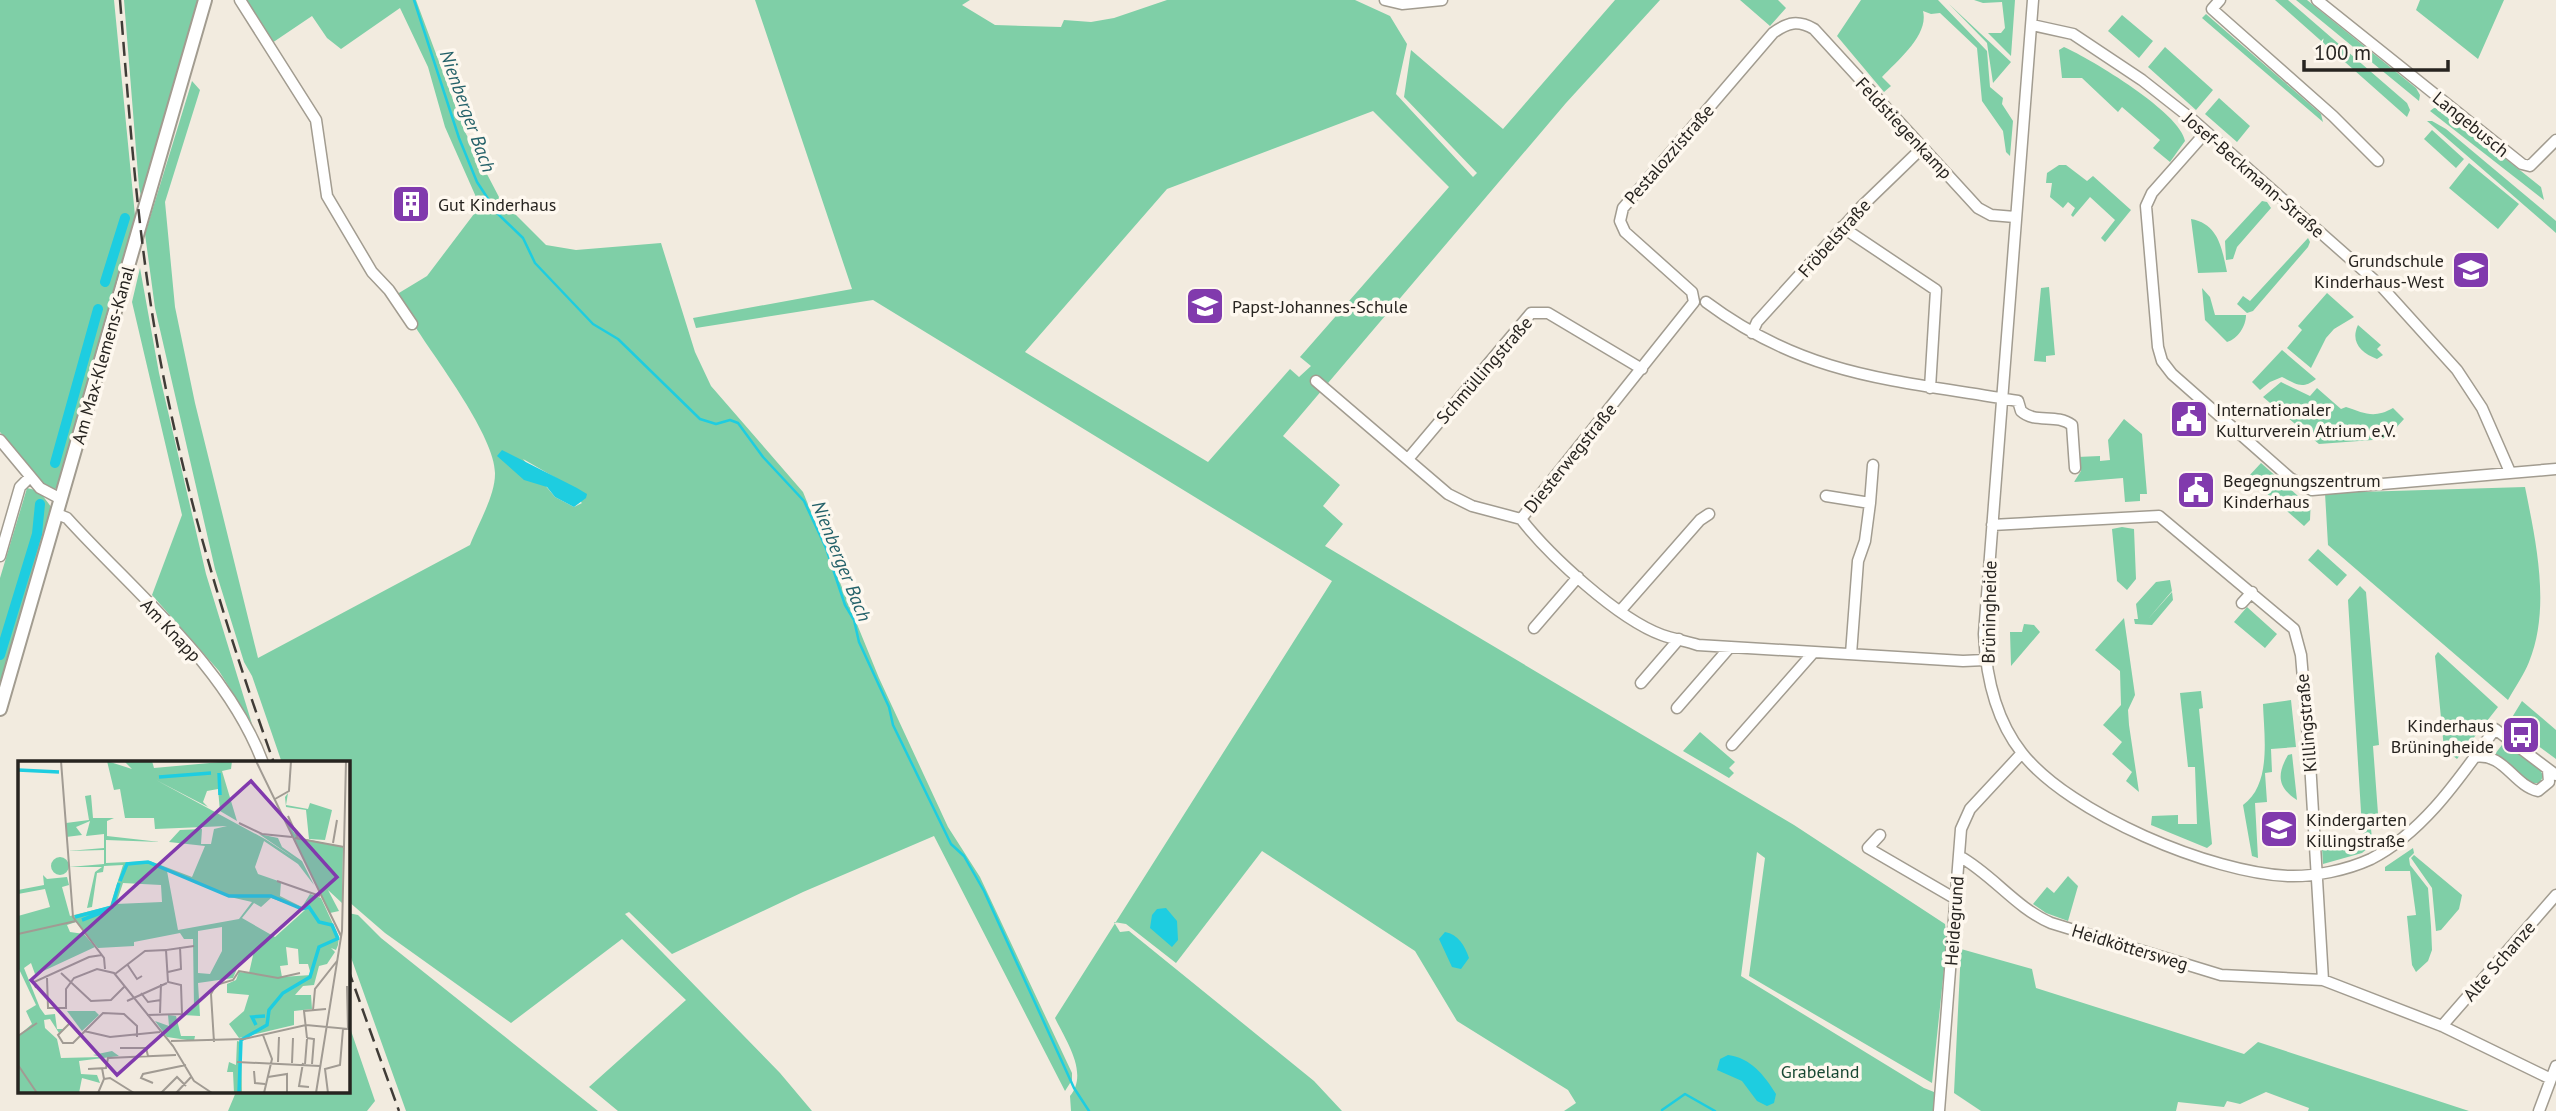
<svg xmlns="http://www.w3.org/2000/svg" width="2556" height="1111" viewBox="0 0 2556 1111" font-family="'PT Sans',sans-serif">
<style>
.green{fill:#7fcfa7;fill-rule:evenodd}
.water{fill:#1ecde0}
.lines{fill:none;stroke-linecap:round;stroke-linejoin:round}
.stream{stroke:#1ecde0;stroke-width:2.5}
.canal{stroke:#1ecde0;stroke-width:10}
.minor-casing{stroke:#a29c90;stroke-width:13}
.major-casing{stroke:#a29c90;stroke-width:16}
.minor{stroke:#fff;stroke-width:10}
.major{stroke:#fff;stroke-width:12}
.rail{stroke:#403c37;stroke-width:2.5;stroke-dasharray:14 7;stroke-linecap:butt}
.labels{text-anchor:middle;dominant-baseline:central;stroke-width:7;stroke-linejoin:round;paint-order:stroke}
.street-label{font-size:18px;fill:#272420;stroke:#fef8ef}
.poi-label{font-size:18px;fill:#272420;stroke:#fef8ef;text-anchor:start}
.park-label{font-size:18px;fill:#184833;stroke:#fef8ef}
.water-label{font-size:19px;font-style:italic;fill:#236169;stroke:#fef8ef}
.inset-river{fill:none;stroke:#1ecde0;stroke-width:3.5}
.inset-road{fill:none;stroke:#a19b93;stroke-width:2}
.view{fill:#813aad;fill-opacity:0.15;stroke:#813aad;stroke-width:3.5}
.inset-edge{fill:none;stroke:#272420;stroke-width:3.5}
</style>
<rect width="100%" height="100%" fill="#f2ebdf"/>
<!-- green -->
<path class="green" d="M0 0H114L136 226 59 485 54 490 41 482 0 432Z
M124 0H199L142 201 139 187Z
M245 0H416L465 132 500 199 546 245 576 250 661 243 695 352 711 386 803 492 879 678 948 827 980 877 1072 1073V1080L1065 1091 934 836 803 892 672 954 629 912 625 914 780 1073 812 1111H618L589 1087 686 1000 622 939 511 1023 385 933 348 901V763H282L252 676 244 662 215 569 155 308 145 234 192 81 200 90 165 202 175 307 195 403 258 658 470 545C478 524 495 496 495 474 496 438 437 361 416 328L408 324 389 299 427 276 480 206 445 127 428 67 400 8 341 49 327 38 312 16 272 43ZM523 459 556 478 582 503 574 507 555 497Z
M755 0H970L962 5 995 25 1061 27 1064 20 1091 22 1114 18 1167 0H1355L1390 16 1407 44 1396 94 1473 177 1477 173 1404 97 1411 50 1503 129 1615 0H1660L1566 103 1283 436 1340 485 1323 506 1343 524 1325 546 1794 825 1945 924 1947 941 1932 1083 1749 976 1765 858 1757 852 1741 976 1924 1088 1944 1096 1943 1111H1564L1576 1103 1568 1090 1457 1021 1415 951 1262 851 1176 963 1126 924 1114 922 1120 932 1129 931 1314 1081 1342 1111H1071L1070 1096C1089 1073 1066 1041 1055 1018L1332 581 873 300 696 328 693 318 852 289ZM1373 111 1449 187 1300 357 1311 366 1299 377 1290 369 1208 462 1025 352 1167 189Z
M1740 0H1778L1786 8 1770 26Z
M1861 0H1938L1987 51 1990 87 2003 98 2002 104 2013 121 2010 156 2006 152 2003 131 1982 101 1977 48 1940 13 1931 14 1923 11C1929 35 1898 60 1882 77L1891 86 1884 92 1837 36Z
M1974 0H2015L2011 56 1988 33H2001L2005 28 2002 2 1983 3Z
M2275 0H2288L2407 103 2410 110 2407 117Z
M2296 0H2307L2416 88 2420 95 2419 101Z
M2420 0H2504L2478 59 2416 10Z
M1949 4 2011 62 1993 83 1987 43Z
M2206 14 2321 114 2323 122 2202 18Z
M2122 15 2153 41 2139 58 2108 31Z
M2064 47C2091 59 2181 113 2185 141L2170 162 2153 148 2160 140 2122 107 2118 112 2082 78H2062L2059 50Z
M2165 47 2213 90 2196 110 2148 67Z
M2219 98 2250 126 2237 142 2205 114Z
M2434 108H2442L2541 187 2544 200 2430 111Z
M2427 121H2432L2446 129 2556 221V233Z
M2432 130 2464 159 2456 168 2424 139Z
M2469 163 2519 204 2498 229 2449 188Z
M2059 165H2066L2087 181 2093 176 2131 210 2105 242 2101 238 2115 220 2090 197 2073 217 2071 215 2075 208 2068 202 2063 208 2050 197 2052 183H2046L2047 173Z
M2262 201 2267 202 2271 208 2237 247 2233 259 2226 260 2225 241Z
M2191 219C2219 224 2222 249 2227 272L2198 273Z
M2308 238 2310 242 2308 247 2253 311 2247 313 2237 304 2243 296 2250 301Z
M140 268 159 373 206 574 252 724 219 671 152 595 182 515 132 302Z
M2049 287 2055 355 2046 356V362L2034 361 2041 288Z
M2202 288 2210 297 2215 315H2246C2246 326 2238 339 2227 342L2205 320Z
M2327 293 2354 317 2334 329 2326 338 2311 368 2287 348 2302 330 2298 326Z
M2358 325 2381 345 2377 349 2383 355 2377 359C2361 353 2350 342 2358 325Z
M2282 350 2316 379C2302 390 2296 384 2282 377L2270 382 2260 390 2252 382Z
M2281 382 2310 396 2317 388 2341 409 2346 407C2364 413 2374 419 2393 408L2404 419 2386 439 2319 444 2263 397Z
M2124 419 2142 434 2147 494H2140V501L2125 502 2123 478 2074 482 2081 471 2077 457 2100 456V461L2110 460 2108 440Z
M2261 463 2298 496H2311L2310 520 2304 526 2248 477Z
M2525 487C2536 542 2551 608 2529 662 2524 675 2515 687 2508 700L2328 545 2325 493Z
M27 488 39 491 52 508 0 688V578Z
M2122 527 2134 529 2136 579 2127 590 2117 581 2112 529Z
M2318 549 2347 575 2337 586 2308 560Z
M2170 580 2172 591 2148 619 2172 592 2173 600 2152 625 2135 624 2134 619H2138L2136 604 2156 582Z
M2360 586 2366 592 2379 745 2373 746 2379 827 2362 828 2348 600Z
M2247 607 2277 634 2265 648 2234 622Z
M2124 618 2135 695 2128 710 2129 725 2139 792 2126 781 2132 772 2112 754 2122 742 2103 725 2121 705 2120 671 2095 650Z
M2024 624 2034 625 2040 632 2011 666 2010 632H2022Z
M2438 652 2498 707 2457 759 2444 749 2435 656Z
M2201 691 2203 708 2199 709 2212 844 2207 848 2151 825 2152 816 2178 815V824H2197L2195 767H2188L2180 693Z
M2291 700 2296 747 2271 749 2272 772 2265 773 2267 802 2255 803 2258 858 2252 856 2243 805C2272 784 2264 736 2263 704Z
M2522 701 2556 730V759L2508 724Z
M1700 732 1735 762 1729 768 1734 773 1729 778 1683 751Z
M2505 741 2539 767 2543 776 2540 783H2530L2495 754Z
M2292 754 2297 800C2277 787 2277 774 2288 755Z
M2364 829H2371L2372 838 2381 837 2362 853 2323 864 2322 848 2363 846Z
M2413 848 2414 853 2409 858 2410 865 2428 888 2431 926 2432 950 2428 961 2416 972 2412 965 2407 916 2416 915 2410 871H2385V867Z
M2414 855 2462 895 2459 909 2441 930 2436 931 2432 888 2411 858Z
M2068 876 2078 886 2068 921 2046 913 2033 904 2047 887 2054 893Z
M348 913 358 915 381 938 598 1111H406L348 949Z
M1961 949 2032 969 2036 988 2244 1054 2258 1042 2469 1111H2308L2309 1108 2266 1092 2240 1104 2227 1101 2224 1107 2178 1102 2176 1111H1981L1954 1093Z
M348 1022 375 1101 367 1111H228L236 1092H348Z"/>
<!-- water -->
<path class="water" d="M502 450 577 488 587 494 586 498 574 507 555 497 547 487 524 480 497 456Z
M1166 908 1177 921 1178 940 1172 947 1150 928 1152 915 1157 909Z
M1445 932C1458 934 1465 946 1469 958L1461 969 1452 967 1439 939Z
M1728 1055C1751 1058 1764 1075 1776 1094L1774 1103 1767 1106 1757 1101 1742 1081 1717 1070 1720 1059Z"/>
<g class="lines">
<!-- stream -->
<path class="stream" d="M414 0 459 138 477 182 498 214 523 238 535 263 593 324 618 339 700 419 716 424 730 420 738 423 763 457 804 501 826 548 845 605 854 620 859 642 889 707 893 725 951 844 964 856 984 891 1074 1088 1089 1111
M1662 1110 1685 1094 1715 1111"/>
<!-- canal -->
<path class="canal" d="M105 282 125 218
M55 463 98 309
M0 655 37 534 40 504"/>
<defs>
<path id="minor" d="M240 0 316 120 327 196 372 272 389 290 412 324
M1385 0 1402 4 1442 0
M2033 0 1984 634C1986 677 1995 719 2022 753 2070 814 2212 873 2288 876 2314 877 2347 870 2371 859 2424 832 2461 776 2495 729L2556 775
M2220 0 2212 9 2333 116 2378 161
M2317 0 2522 164 2530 166 2556 140
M2032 25 2073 34 2142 80 2193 120 2381 286 2457 370 2482 408 2510 472
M2206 132 2152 193 2146 206 2158 347 2162 361 2172 374 2290 478 2312 490 2556 469
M1842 227 1936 290 1930 388
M1706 302C1809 379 1899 380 2018 401L2021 411C2035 424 2056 413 2072 425L2075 468
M1752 333 1757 322 1861 207 1922 148
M1316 381 1448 494 1472 506 1521 519 1694 302 1692 292 1625 232 1620 221 1623 208 1773 33C1788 22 1798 20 1814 29L1978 208 1991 215 2015 217
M0 440 40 488 61 499
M1408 459 1531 313H1548L1642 369
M1826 496 1870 503 1865 541 1858 561 1851 654
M1870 503 1873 465
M57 514 67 518C135 593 227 666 263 763
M1521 519C1550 556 1618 619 1662 635 1673 639 1686 641 1698 645L1963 661 1985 660
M1992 525 2159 516 2294 629 2301 655 2310 762 2323 980
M0 556 20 487 30 477
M2242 603 2252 592
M1621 610 1700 520 1709 514
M1534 628 1578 577
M1641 683 1679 639
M1677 708 1730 647
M1732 745 1813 653
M2474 757C2504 752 2513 785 2538 791L2549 782 2548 770
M1880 835 1868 848 1954 898
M1959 856C1992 874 2016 908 2051 923L2221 975 2323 980 2442 1026 2551 1079 2556 1066
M2442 1026 2556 895
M1939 1111 1961 829 1970 809 2022 753
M2539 1111 2551 1079"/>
<path id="major" d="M0 709 205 0"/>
</defs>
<!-- minor casing -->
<use href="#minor" class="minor-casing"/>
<!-- major casing -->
<use href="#major" class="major-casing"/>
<!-- minor -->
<use href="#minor" class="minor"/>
<!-- major -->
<use href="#major" class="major"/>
<!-- rail -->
<path class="rail" d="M120 0C130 122 138 244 161 364 187 501 227 632 274 763
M348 969 399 1111"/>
</g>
<!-- icons -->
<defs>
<symbol id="building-square" viewBox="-11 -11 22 22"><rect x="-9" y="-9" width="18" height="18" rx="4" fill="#813aad" stroke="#fef8ef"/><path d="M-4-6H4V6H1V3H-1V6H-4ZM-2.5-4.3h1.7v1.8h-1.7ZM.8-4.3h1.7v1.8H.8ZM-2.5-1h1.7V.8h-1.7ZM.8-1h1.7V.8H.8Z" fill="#fff"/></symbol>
<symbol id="school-square" viewBox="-11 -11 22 22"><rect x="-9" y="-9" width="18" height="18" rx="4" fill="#813aad" stroke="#fef8ef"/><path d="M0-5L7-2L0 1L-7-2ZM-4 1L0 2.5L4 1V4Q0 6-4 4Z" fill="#fff"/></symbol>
<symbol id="civic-square" viewBox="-11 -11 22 22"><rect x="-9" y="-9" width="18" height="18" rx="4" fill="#813aad" stroke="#fef8ef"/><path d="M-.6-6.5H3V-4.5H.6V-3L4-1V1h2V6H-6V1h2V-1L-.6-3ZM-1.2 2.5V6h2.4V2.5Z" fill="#fff"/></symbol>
<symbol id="bus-square" viewBox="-11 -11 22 22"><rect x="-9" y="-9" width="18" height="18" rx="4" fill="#813aad" stroke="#fef8ef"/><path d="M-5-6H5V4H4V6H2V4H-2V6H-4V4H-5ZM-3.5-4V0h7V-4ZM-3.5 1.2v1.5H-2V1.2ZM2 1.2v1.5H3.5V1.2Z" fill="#fff"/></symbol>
</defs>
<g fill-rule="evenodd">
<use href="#building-square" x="389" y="182" width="44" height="44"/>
<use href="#school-square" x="2449" y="248" width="44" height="44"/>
<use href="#school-square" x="1183" y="284" width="44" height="44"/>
<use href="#civic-square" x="2167" y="397" width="44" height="44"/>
<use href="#civic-square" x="2174" y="468" width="44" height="44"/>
<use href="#bus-square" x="2499" y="713" width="44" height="44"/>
<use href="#school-square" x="2257" y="807" width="44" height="44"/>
</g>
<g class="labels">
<!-- street labels -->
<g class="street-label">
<text transform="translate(2471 124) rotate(39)">Langebusch</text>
<text transform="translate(1904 128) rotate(47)">Feldstiegenkamp</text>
<text transform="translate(1669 154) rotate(-49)">Pestalozzistraße</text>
<text transform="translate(2254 175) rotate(41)">Josef-Beckmann-Straße</text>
<text transform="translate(1834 238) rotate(-48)">Fröbelstraße</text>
<text transform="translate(103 355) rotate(-74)">Am Max-Klemens-Kanal</text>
<text transform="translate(1484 370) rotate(-49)">Schmüllingstraße</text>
<text transform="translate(1570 458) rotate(-51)">Diesterwegstraße</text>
<text transform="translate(1989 612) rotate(-89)">Brüningheide</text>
<text transform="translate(171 630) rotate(47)">Am Knapp</text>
<text transform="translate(2306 723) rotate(-95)">Killingstraße</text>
<text transform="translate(1954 921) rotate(-86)">Heidegrund</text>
<text transform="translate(2130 947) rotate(17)">Heidköttersweg</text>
<text transform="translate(2499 961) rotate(-49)">Alte Schanze</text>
</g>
<!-- poi labels -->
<g class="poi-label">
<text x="438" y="204">Gut Kinderhaus</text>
<text x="2444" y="260" text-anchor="end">Grundschule<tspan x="2444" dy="21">Kinderhaus-West</tspan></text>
<text x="1232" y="306">Papst-Johannes-Schule</text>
<text x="2216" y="409">Internationaler<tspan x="2216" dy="21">Kulturverein Atrium e.V.</tspan></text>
<text x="2223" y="480">Begegnungszentrum<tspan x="2223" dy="21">Kinderhaus</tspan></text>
<text x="2494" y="725" text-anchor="end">Kinderhaus<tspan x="2494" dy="21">Brüningheide</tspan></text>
<text x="2306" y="819">Kindergarten<tspan x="2306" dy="21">Killingstraße</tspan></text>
</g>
<!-- park labels -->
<g class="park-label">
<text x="1820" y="1071">Grabeland</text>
</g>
<!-- water labels -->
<g class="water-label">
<text transform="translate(468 111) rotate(70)">Nienberger Bach</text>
<text transform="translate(842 561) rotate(68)">Nienberger Bach</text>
</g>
</g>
<!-- overview -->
<g transform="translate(18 761)">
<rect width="332" height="332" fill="#f2ebdf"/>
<path d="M89 0 114 8 106 0H134L136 7 214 0 213 8 204 10 219 60 202 50 200 28 189 30 185 41 190 46 138 19 247 78 279 99 241 73 260 77 264 86 284 100 296 124 280 103 246 80 237 106 240 113 263 121 262 135 284 146 292 133 303 137 321 176 320 184 318 189 313 187 317 191 309 203 301 205 296 224 285 225 277 234H293L294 248 276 250V264L221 277 211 263 226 250 231 234 209 232V223L218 219 221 211 231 212 236 190 222 201 215 217 180 222 182 255 165 254 176 246 175 178H166L162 172 116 181V185L80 187 58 161 49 164 52 171 66 173 77 186 21 212 17 213 13 202 6 207 22 247 27 254 37 253 39 268H45L41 272 32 258 26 259 27 267 39 278 43 297 84 296 75 294 94 290 101 295 61 300 63 313 79 314 82 322 64 317 61 332H0V275L14 263 8 250 18 244 0 206V155L32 146 27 128 0 133V129L26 124 25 114 29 118 49 116 51 124 44 126 52 155 92 145 105 104 86 105 85 111 79 112 74 146 69 147 77 111 84 106H51L86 103V89L50 90 86 87V73L68 75 72 60 58 66 64 74 48 76V62L71 59 67 35 73 34 75 57H96L89 60V75L142 81 88 79V102L132 100 174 116 187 85 151 81 162 69 184 68 183 83H193L196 68 209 65 137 68 136 57H107L102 28 96 29ZM149 110 212 136 234 141 221 158 160 169ZM105 122 143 124 144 141 98 143ZM253 137 287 149 257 176 224 157 236 142 243 146ZM204 166V190L192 213 180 212V170ZM268 186 280 188 281 203H290L293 214 264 216 262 205 270 204ZM270 32 268 44 290 48 292 42 314 49 307 79 291 78 288 49 268 46 267 36ZM265 55 279 76 325 86 324 142 310 129 321 150 312 152ZM33 105a9 9 0 1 1 18 0a9 9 0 1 1-18 0ZM49 250H77L81 254 64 270ZM150 254 158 255 163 275H177L176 280 149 276 137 260 151 265ZM219 280 223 281 224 332H216L215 311H209L211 301 218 304Z" fill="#7fcfa7" fill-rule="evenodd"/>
<path class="inset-river" d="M0 9 41 11M201 12 202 34M141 16 193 12M102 120 109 103 130 101 211 135H253L284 148 291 146 301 161 314 164 320 178M57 156 94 146 101 122M64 159 90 149M238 264 234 256 247 255M221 332 223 279 249 264 251 249 265 232 292 216 301 186 321 177"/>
<path class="inset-road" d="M43 0 55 156 86 197 87 208M238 0 323 175M257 38 271 30 273 0M270 55 280 77M221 62 244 73 274 76M277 77 326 86M315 82 319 59M259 120 302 135M0 173 58 160M109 203 119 218 124 215M150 211 163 208 162 186M43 212 73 240 93 239 107 225M97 213 127 190 148 189M29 217 30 247H48V228L56 217 79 208 96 212 155 285 176 320M18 227 16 221 71 196 84 194M123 232 130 241 143 239M109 240 149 222M295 249 297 228 319 200M142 252 143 223M129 254 164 253 163 224 150 221 148 189 176 185M52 262 40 274 45 282H55L85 252 106 253 119 265V276M66 270 92 276 142 271M245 274 254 298 246 332M0 275 19 262M289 277 286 250 308 248M289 277 296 278 294 303M153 280 226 278 288 264 330 268 329 225M196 281 193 233 198 224 215 219 221 210 260 217 282 212M102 287H128L130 295M219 301 302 305M260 301 261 276M274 302 275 277M285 302 281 325 291 326M287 303 289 278M0 304 19 332M70 308 88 307 90 297 158 294M236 310 237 322 247 323M250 316 269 313V332M86 318 92 317 116 332M176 320 194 332M135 322 123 317 125 313 168 304M80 332 86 318 84 307M143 332 159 316 168 325M158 332 174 315M298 332 324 170 328 0M310 332 307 308 322 304 325 268"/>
<path class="view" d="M233 20 319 116 99 314 13 219Z"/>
<rect width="332" height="332" class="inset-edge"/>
</g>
<!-- scale -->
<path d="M2304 60v10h144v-10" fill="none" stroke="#272420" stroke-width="3.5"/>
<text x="2314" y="60" font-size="21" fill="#272420" stroke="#fef8ef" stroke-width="5" paint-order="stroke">100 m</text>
</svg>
